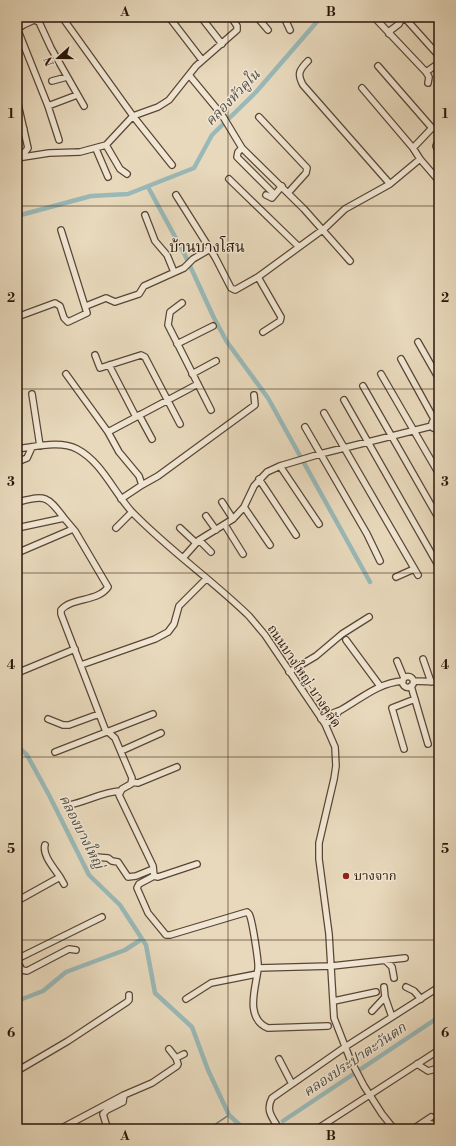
<svg xmlns="http://www.w3.org/2000/svg" width="456" height="1146" viewBox="0 0 456 1146" font-family="'Libre Bodoni','Noto Serif Thai',serif">
<style>
.lines{fill:none;stroke-linecap:round;stroke-linejoin:round}
.stream{stroke:#6d7772;stroke-width:1.5}
.canal{stroke:#99b9b8;stroke-width:4.5}
.minor-casing{stroke:#5a4635;stroke-width:8}
.minor{stroke:#f0e6d3;stroke-width:5.5}
.grid{fill:none;stroke:#2b1508;stroke-width:1;stroke-opacity:0.55}
.poi-dot{fill:#8f2418;stroke:#f0e6d3;stroke-width:1.5}
.labels{text-anchor:middle;dominant-baseline:central;stroke-width:3;stroke-linejoin:round;paint-order:stroke}
.street-label{font-size:13px;fill:#2b1508;stroke:#f0e6d3}
.poi-label{font-size:13px;fill:#2b1508;stroke:#f0e6d3;text-anchor:start}
.water-label{font-size:14px;font-style:italic;fill:#524e46;stroke:#f0e6d3}
.quarter-label{font-size:15px;fill:#2b1508;stroke:#f0e6d3}
.neatline{fill:none;stroke:#2b1508;stroke-width:1.5}
.grid-label{font-size:13px;text-anchor:middle;font-weight:bold;fill:#2b1508}
</style>
<rect width="100%" height="100%" fill="#e8d9bc"/>
<filter id="stains"><feTurbulence type="fractalNoise" baseFrequency=".005" numOctaves="4"/><feColorMatrix values="0 0 0 0 .2 0 0 0 0 .09 0 0 0 0 .02 0 0 0 .5 -.17"/></filter>
<radialGradient id="worn" r=".72"><stop offset=".6" stop-color="#630" stop-opacity="0"/><stop offset="1" stop-color="#630" stop-opacity=".3"/></radialGradient>
<g class="lines">
<!-- stream -->
<path class="stream" d="M208 1129 229 1115"/>
<!-- canal -->
<path class="canal" d="M148 187 185 255 214 318 227 342 268 398 370 582
M17 216 91 196 128 194 194 168 212 135 256 92 321 17
M17 746 27 755 49 795 89 875 120 905 146 945 155 993 192 1027 208 1070 229 1115 244 1129
M17 1001 43 991 66 972 125 950 142 939
M283 1121 439 1017"/>
<defs>
<path id="minor" d="M18 17 22 26
M62 17 133 116 172 165
M169 17 202 60
M201 17 222 44
M257 17 268 30
M284 17 290 30
M374 17 426 72 429 77 428 83
M404 17 439 56
M17 28 48 106 59 140
M17 28 34 20 39 22 51 48 84 106
M389 34 391 30 399 24 401 20 399 17
M308 61C299 70 297 74 303 85L390 184
M378 66 432 128 413 148
M426 72 439 63
M189 75 222 115 242 148 304 209 350 261
M52 81 67 77
M362 88 413 148 420 159
M17 100 28 148 25 152 17 154
M48 106 77 95
M259 117 307 168 306 173 288 193
M17 130 24 129
M439 139 436 146 439 153
M106 145 120 169 127 174
M242 148 238 152 237 157 272 192
M96 149 108 177
M17 158 49 153 80 152 106 145 133 116 158 107 169 100 196 66 237 30V26L231 17
M229 179 299 247
M176 195 215 257 231 288 235 290 258 277 325 228 345 209 390 184 420 159 439 181
M266 195 272 198 282 186
M145 215 155 241 167 255 174 272
M258 277 281 317 280 321 263 332
M182 303 170 312 168 325 211 410
M86 306 106 298 115 302 139 294 144 286 184 268 193 259 210 249
M17 317 55 303 60 306 64 318 68 322 87 313 61 230
M418 342 439 379
M177 344 213 326
M95 355 100 368 141 355 145 357 180 424
M401 359 434 419
M109 365 136 417
M66 374 108 432
M192 374 216 361
M381 374 439 474
M363 386 439 519
M32 394 40 446
M344 400 438 565
M324 413 418 575
M139 415 152 439
M439 418 434 419 432 423 433 428 439 430
M305 427 367 534 380 561
M17 449C35 447 60 440 77 449 102 462 114 493 133 513 169 550 212 580 249 616L265 635 325 724 335 747 336 766 334 779 319 843V859L329 934 334 1018 350 1059 364 1086 382 1114 394 1129
M17 462 27 458 32 447
M280 466 319 524
M259 479 296 535
M142 485 158 476 255 405 254 395
M121 499 142 485 139 476 119 452 108 432 198 384
M17 502C45 496 46 494 64 518
M222 502 233 519
M244 507 270 545
M206 516 216 530
M225 525 243 554
M17 528 64 518 75 531 108 587C98 602 72 597 61 610V614L105 729 115 738 132 778 131 784 122 789 119 795 153 866 154 876 139 884 137 888 148 913 166 935H170L247 912 249 914C252 918 259 963 258 969 256 987 244 1018 268 1028L328 1026
M116 528 132 512
M180 528 196 543
M199 540 211 552
M17 553 73 529
M183 558 199 540 233 519 244 507 254 486 267 472 280 466 320 454 432 426
M396 577 414 569
M346 640 380 686
M423 659 431 682
M397 661 404 678
M81 665 155 639 168 632 174 624 179 606 206 579
M289 672 316 656 342 634 369 617
M17 673 75 649
M402.5 682a5.5 5.5 0 1 1 11 0a5.5 5.5 0 1 1-11 0Z
M414 681 439 682
M437 682 439 689
M411 686 428 744
M48 719 63 725H69L99 714
M321 719C328 714 334 713 341 710 362 698 378 683 403 681
M325 724 334 719 339 711
M404 749 392 708 415 699
M121 751 161 733
M55 752 153 714
M132 782 138 783 177 767
M69 805C86 802 102 792 120 791
M45 845C42 855 54 868 60 877
M95 857 108 858 112 861 118 862 128 877 136 876 153 869
M154 876 158 877 197 864
M17 901 60 877 64 884
M17 959 102 917
M17 961 22 970 27 971 69 949 76 950
M386 961 392 967 394 978
M258 968 332 966 405 958
M384 987 385 997 392 1017
M406 987 414 991 421 999
M186 999 211 983 257 974
M334 1001 376 992
M372 1011 385 997
M169 1049 176 1058
M279 1059 292 1084
M417 1064 428 1071 439 1068
M17 1071 68 1041 127 1002 129 1000V995
M436 1116H439
M423 1123 432 1124
M437 1123 439 1122
M60 1129 124 1095 152 1083 177 1066 178 1064 176 1058 184 1054
M109 1129 106 1124 103 1114 107 1110 123 1102 124 1095
M279 1129C273 1118 265 1111 272 1098L345 1047 439 987
M317 1129 439 1050
M383 1129 392 1127
M413 1129 431 1117"/>
</defs>
<!-- minor casing -->
<use href="#minor" class="minor-casing"/>
<!-- minor -->
<use href="#minor" class="minor"/>
</g>
<!-- grid -->
<path class="grid" d="M228 17V1129M17 206H439M17 389H439M17 573H439M17 757H439M17 940H439"/>
<!-- markers -->
<circle class="poi-dot" cx="346" cy="876" r="4"/>
<g class="labels">
<!-- street labels -->
<g class="street-label">
<text transform="translate(304 676) rotate(56)">ถนนบางใหญ่-บางคูลัด</text>
</g>
<!-- poi labels -->
<g class="poi-label">
<text x="354" y="876">บางจาก</text>
</g>
<!-- water labels -->
<g class="water-label">
<text transform="translate(233 98) rotate(-46)">คลองหัวคูใน</text>
<text transform="translate(81 832) rotate(63)">คลองบางใหญ่</text>
<text transform="translate(355 1060) rotate(-34)">คลองประปาตะวันตก</text>
</g>
<!-- quarter labels -->
<g class="quarter-label">
<text x="207" y="247">บ้านบางโสน</text>
</g>
</g>
<!-- margin -->
<rect width="456" height="1146" fill="none" stroke="#e8d9bc" stroke-width="44"/>
<!-- north arrow -->
<g transform="translate(58 58) rotate(249)" stroke="#f0e6d3" stroke-width="3" paint-order="stroke">
<path d="M0-3L7 15L0 10L-7 15Z" fill="#2b1508"/>
<text y="-6" font-size="11" font-weight="bold" text-anchor="middle" fill="#2b1508">N</text>
</g>
<rect x="22" y="22" width="412" height="1102" class="neatline"/>
<g class="grid-label">
<text x="125" y="16">A</text>
<text x="331" y="16">B</text>
<text x="11" y="118">1</text>
<text x="445" y="118">1</text>
<text x="11" y="302">2</text>
<text x="445" y="302">2</text>
<text x="11" y="486">3</text>
<text x="445" y="486">3</text>
<text x="11" y="669">4</text>
<text x="445" y="669">4</text>
<text x="11" y="853">5</text>
<text x="445" y="853">5</text>
<text x="11" y="1037">6</text>
<text x="445" y="1037">6</text>
<text x="125" y="1140">A</text>
<text x="331" y="1140">B</text>
</g>
<rect width="100%" height="100%" filter="url(#stains)"/>
<rect width="100%" height="100%" fill="url(#worn)"/>
</svg>
